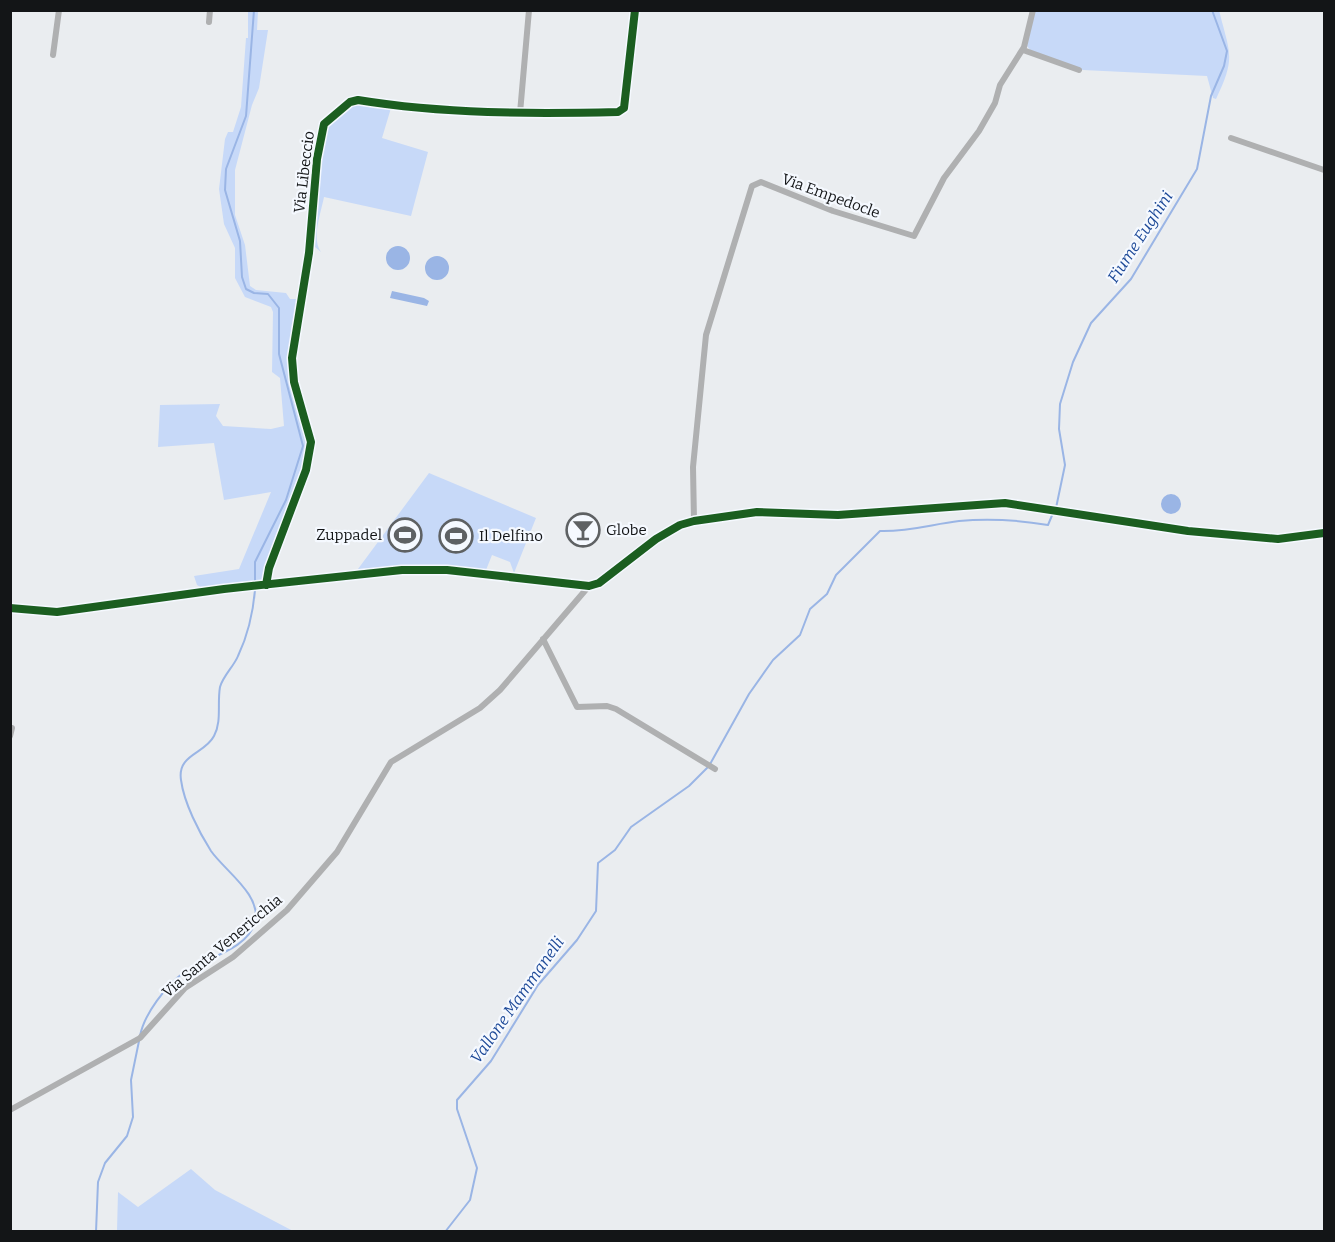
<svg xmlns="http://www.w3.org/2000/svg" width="1335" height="1242" viewBox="0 0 1335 1242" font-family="Bitter,serif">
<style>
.green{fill:#c7d9f8}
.water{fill:#9ab5e5}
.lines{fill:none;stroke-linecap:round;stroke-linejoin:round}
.stream{stroke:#9ab5e5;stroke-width:2}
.minor{stroke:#afb0b1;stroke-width:6}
.tertiary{stroke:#afb0b1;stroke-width:8}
.cycleway-casing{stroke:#f5f9ff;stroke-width:11}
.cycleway{stroke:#1b5e20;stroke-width:8}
.labels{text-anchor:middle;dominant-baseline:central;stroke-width:4.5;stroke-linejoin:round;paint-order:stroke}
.street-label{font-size:15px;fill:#131517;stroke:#f5f9ff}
.poi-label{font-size:15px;fill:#131517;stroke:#f5f9ff;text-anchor:start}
.water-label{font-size:16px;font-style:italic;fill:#1e4a98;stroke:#f5f9ff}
</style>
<rect width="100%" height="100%" fill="#eaedf0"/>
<!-- green -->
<path class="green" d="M1219 10C1229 52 1237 56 1216 99L1213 98 1207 76 1083 70 1030 50 1027 46 1035 11Z
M248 11H258L257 30H268L259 88 252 105 235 170V215L245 245 250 286 256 290 286 293 290 299H297L289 367 306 430 308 450 303 471 262 582 204 589 197 585 194 576 239 569 271 492 224 500 214 443 158 447 160 405 220 404 216 416 223 426 271 429 284 426 280 378 272 372 273 312 271 307 245 297 235 278V248L224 224 219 189 225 139 228 132H233L241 107 246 38H248Z
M355 103 391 108 382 138 428 152 411 216 324 197C321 213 311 238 321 252L315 247C310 227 317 151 324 131 327 120 345 109 355 103Z
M429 473 536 518 514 573 510 562 492 555 486 570 445 565 358 569Z
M191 1169 215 1190 293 1231H117L118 1192 138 1207Z"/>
<!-- water -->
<path class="water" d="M386 258a12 12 0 1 1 24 0a12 12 0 1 1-24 0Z
M425 268a12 12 0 1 1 24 0a12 12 0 1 1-24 0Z
M392 291 424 298 429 301 427 306 390 298Z
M1161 504a10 10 0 1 1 20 0a10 10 0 1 1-20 0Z"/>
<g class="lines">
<!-- stream -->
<path class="stream" d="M254 10 246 116 226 169 225 190 240 241 242 277 246 289 254 293 268 294 279 308V354L303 446 286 500 255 562V583
M1056 508 1065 465 1059 429 1060 404 1073 362 1091 323 1131 279 1197 169 1211 96 1224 66 1227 51 1212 10
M140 1036C144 1014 166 986 183 973 205 957 247 951 255 922 262 895 225 871 211 851 199 832 184 803 181 780 177 754 205 754 214 736 222 721 217 704 220 687 223 676 234 666 238 656 248 635 253 613 255 590
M96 1232 98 1182 105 1163 127 1136 133 1117 131 1080 139 1041
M445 1232 470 1200 477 1168 457 1109V1100L491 1061 538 985 577 940 596 911 598 863 615 850 631 827 689 786 709 766 749 694 773 660 800 635 810 609 827 594 836 575 880 531C908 532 933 524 959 521 990 518 1018 520 1048 525L1053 513"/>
<!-- minor -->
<path class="minor" d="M209 22 210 10
M1023 50 1079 70
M53 55 59 10
M520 113 529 10
M1231 138 1324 170
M694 521 693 467 706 335 752 186 761 182 833 211 914 236 944 178 979 131 995 103 1000 85 1024 47 1033 10
M266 585 269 568 306 470 311 442 294 382 292 358 309 253 317 159 324 124 350 102 358 100C444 114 531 114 618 112L624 108 635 10
M543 639 577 707 607 706 616 709 715 769
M10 736 12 728
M10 1110 140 1038 185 988 233 957 287 910 337 852 391 762 480 708 500 690 589 586"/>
<!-- tertiary -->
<path class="tertiary" d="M10 608 57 612 224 589 402 570H447L589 586 599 583 656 539 680 525 694 521 757 512 838 515 1005 503 1188 531 1278 539 1324 533"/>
<defs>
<path id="cycleway" d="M266 585 269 568 306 470 311 442 294 382 292 358 309 253 317 159 324 124 350 102 358 100C444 114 531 114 618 112L624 108 635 10
M10 608 57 612 224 589 402 570H447L589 586 599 583 656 539 680 525 694 521 757 512 838 515 1005 503 1188 531 1278 539 1324 533"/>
</defs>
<!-- cycleway casing -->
<use href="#cycleway" class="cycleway-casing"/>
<!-- cycleway -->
<use href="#cycleway" class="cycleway"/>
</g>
<!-- icons -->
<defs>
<symbol id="bar-ring" viewBox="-11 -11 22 22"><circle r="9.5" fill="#f5f9ff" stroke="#5e6163" stroke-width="1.5"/><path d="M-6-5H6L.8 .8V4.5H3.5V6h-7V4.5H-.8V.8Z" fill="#5e6163"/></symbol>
<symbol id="stadium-ring" viewBox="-11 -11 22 22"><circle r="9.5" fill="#f5f9ff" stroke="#5e6163" stroke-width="1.5"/><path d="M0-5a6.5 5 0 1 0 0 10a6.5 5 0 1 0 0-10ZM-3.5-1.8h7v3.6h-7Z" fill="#5e6163"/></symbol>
</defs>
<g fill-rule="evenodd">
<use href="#bar-ring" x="564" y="511" width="38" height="38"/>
<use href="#stadium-ring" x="386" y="516" width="38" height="38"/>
<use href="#stadium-ring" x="437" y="517" width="38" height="38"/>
</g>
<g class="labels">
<!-- street labels -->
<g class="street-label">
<text transform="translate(304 172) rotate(-83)">Via Libeccio</text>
<text transform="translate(831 196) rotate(20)">Via Empedocle</text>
<text transform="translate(222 946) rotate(-40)">Via Santa Venericchia</text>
</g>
<!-- poi labels -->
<g class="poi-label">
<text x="606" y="530">Globe</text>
<text x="382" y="535" text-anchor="end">Zuppadel</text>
<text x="479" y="536">Il Delfino</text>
</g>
<!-- water labels -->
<g class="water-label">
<text transform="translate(1140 237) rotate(-57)">Fiume Eughini</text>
<text transform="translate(517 1000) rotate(-55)">Vallone Mammanelli</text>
</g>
</g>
<!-- border -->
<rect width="1335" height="1242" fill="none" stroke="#131517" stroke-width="24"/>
</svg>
